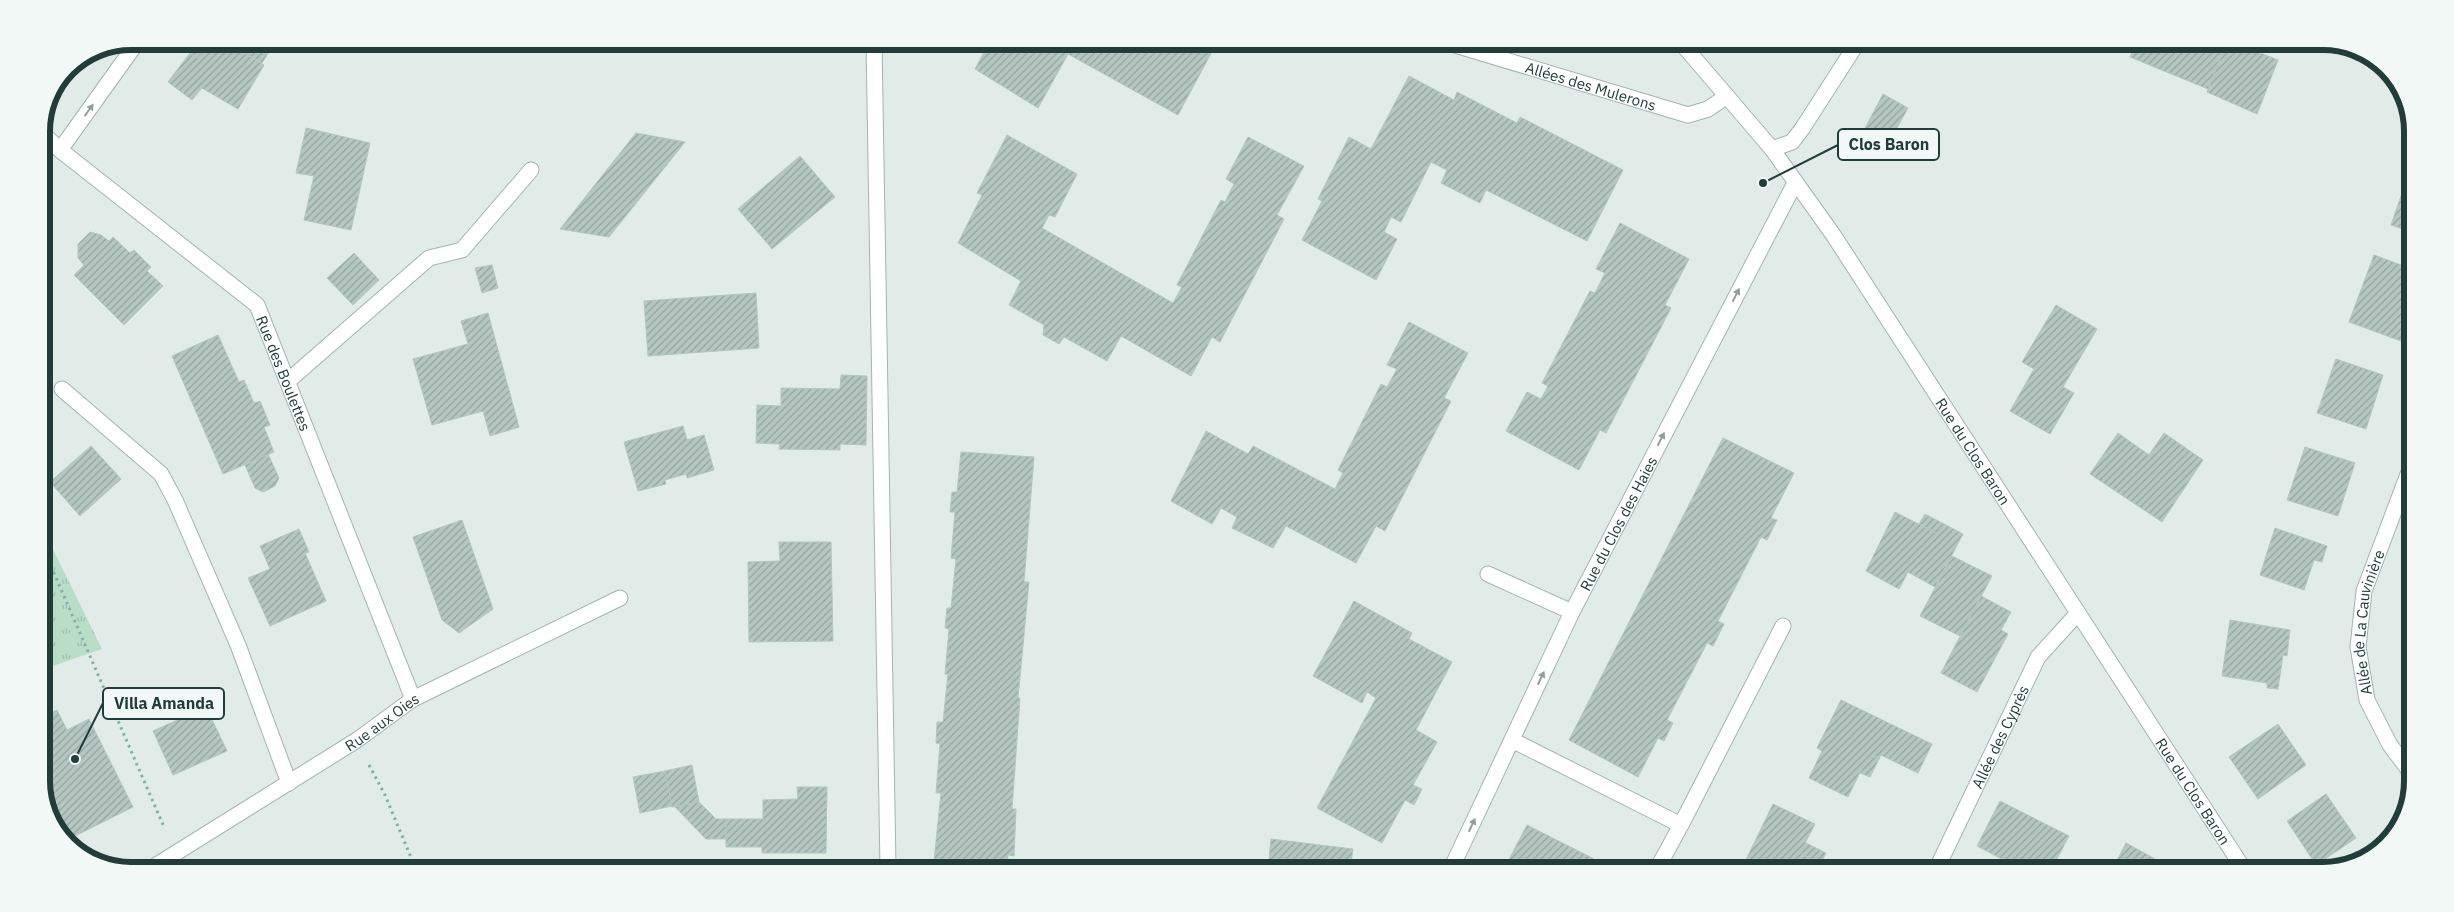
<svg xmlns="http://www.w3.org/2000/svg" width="2454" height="912" viewBox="0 0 2454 912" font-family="'IBM Plex Sans',sans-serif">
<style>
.grass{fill:url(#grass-tufts)}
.building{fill:url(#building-hatch);stroke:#b3c6c0}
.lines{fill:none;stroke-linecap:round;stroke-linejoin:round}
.service-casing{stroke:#a4b4b0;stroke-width:17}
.minor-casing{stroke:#a4b4b0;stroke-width:17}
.tertiary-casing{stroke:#a4b4b0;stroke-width:17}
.path{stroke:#80b1a7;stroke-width:3;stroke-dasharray:2.5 4;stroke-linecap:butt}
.service{stroke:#fff;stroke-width:15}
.minor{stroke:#fff;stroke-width:15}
.tertiary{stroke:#fff;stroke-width:15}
.oneway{fill:#909e9c}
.labels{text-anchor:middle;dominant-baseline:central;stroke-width:4;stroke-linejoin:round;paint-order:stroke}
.street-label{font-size:15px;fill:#213d39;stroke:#f2f8f6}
.rim{fill:none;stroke:#213d39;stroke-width:6}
.leader{fill:none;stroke:#213d39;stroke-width:2}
.callout-dot{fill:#213d39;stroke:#f2f8f6;stroke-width:2}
.callout{fill:#f2f8f6;stroke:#213d39;stroke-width:2}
.callout-label{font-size:16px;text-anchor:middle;font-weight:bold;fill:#213d39}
</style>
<defs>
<pattern id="grass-tufts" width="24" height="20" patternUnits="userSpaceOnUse" patternTransform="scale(1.25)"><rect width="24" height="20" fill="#b9dec7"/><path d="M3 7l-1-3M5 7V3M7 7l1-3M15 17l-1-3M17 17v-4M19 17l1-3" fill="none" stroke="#9fbfac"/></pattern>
<pattern id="building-hatch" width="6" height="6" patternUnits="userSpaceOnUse" patternTransform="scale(1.25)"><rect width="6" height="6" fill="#b6c7c2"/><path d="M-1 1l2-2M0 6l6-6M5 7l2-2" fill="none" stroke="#94a39f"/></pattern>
</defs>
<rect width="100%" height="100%" fill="#e1ece8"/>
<!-- grass -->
<path class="grass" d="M41 525 102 649 41 670Z"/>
<!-- building -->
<path class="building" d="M198 41H211L198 58 190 53Z
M211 41H224L264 65 238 109 202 88 192 100 168 82 190 53 198 58Z
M236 41 269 42 274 44 262 63 233 46Z
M989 43 1216 44 1178 115 1068 54 1038 108 975 69Z
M2135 45 2225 46 2208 89 2130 57Z
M2225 46H2242L2278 60 2257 114 2207 92Z
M1409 76 1454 100 1457 92 1517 123 1520 117 1623 170 1587 241 1486 190 1480 203 1441 183 1447 170 1431 162 1401 222 1391 217 1384 232 1397 239 1376 280 1302 240 1322 201 1318 199 1349 137 1371 149Z
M1883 94 1908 108 1883 153 1859 140Z
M306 128 370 143 351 230 304 220 314 176 296 173Z
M636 133 685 142 609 237 560 229Z
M1007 135 1077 174 1055 217 1049 215 1042 228 1173 303 1182 287 1177 285 1221 200 1225 202 1234 184 1226 179 1248 137 1304 166 1277 215 1284 219 1220 342 1212 337 1191 376 1121 336 1107 361 1064 337 1059 344 1043 335 1044 325 1009 305 1021 281 958 243 982 195 977 193Z
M800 156 835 197 772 249 738 209Z
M2412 164V232L2391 225Z
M1620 223 1689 259 1665 305 1671 308 1606 433 1600 430 1579 470 1506 431 1527 392 1541 399 1548 386 1542 383 1590 291 1595 293 1605 273 1596 269Z
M90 232 101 235 109 241 113 237 130 253 134 250 151 267 147 271 163 286 124 325 74 275 84 265 78 258V244Z
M354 253 379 280 353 305 327 278Z
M2374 255 2412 269 2411 311 2401 341 2349 322Z
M492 265 498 288 482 293 475 268Z
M756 293 759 348 648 356 644 301Z
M2056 305 2097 329 2063 387 2074 393 2050 434 2010 411 2034 369 2022 362Z
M488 313 519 427 490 436 483 411 432 425 413 359 468 344 461 321Z
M1409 322 1468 353 1444 398 1451 401 1385 531 1376 526 1356 563 1286 526 1273 548 1232 528 1237 517 1221 508 1212 524 1171 501 1206 431 1248 454 1253 446 1335 489 1343 473 1338 470 1381 384 1387 387 1397 369 1387 365Z
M218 335 239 382 244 380 254 403 260 401 270 425 264 427 274 452 223 474 172 356Z
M2336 359 2383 375 2366 429 2317 413Z
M841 375 867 376 866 445 840 444V450L779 449 780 444 756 443 757 405 781 406V388L840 389Z
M683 426 687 440 704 435 714 470 687 478 686 474 665 480 666 484 638 491 624 442Z
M2118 433 2149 455 2164 433 2203 460 2162 522 2090 474Z
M1723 438 1794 473 1771 518 1777 520 1767 540 1761 537 1718 621 1724 624 1713 646 1707 643 1667 720 1673 723 1664 741 1658 738 1638 777 1569 740Z
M91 446 121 479 80 516 50 482Z
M2305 447 2355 463 2338 516 2287 500Z
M961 452 1034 457 1024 582H1029L1018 698H1020L1012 809H1016L1014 856 1008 855 1007 868H939L940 862 934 861 941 793H936L940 744 936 743 937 722H943L948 674H945L949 629 945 628 947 608H951L956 559 951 558 955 512H950L952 492H957Z
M268 454 279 478 275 486 263 492 255 488 245 465Z
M1895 512 1938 534 1944 524 1963 534 1935 587 1908 572 1899 589 1866 571Z
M1925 514 1944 524 1938 534 1919 524Z
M462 520 493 609 459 633 442 620 413 537Z
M2275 528 2327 546 2322 562 2314 560 2304 590 2260 575Z
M299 529 309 552 305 553 326 601 270 626 248 578 270 569 260 546Z
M779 542H831L833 641 749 642 748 562 780 561Z
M1952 556 1992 576 1960 636 1920 616Z
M1981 596 2011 612 2001 630 2008 634 1977 692 1941 673Z
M1354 601 1412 633 1409 639 1452 662 1416 730 1437 742 1413 785 1422 789 1414 805 1405 800 1382 843 1317 808 1376 698 1367 692 1362 703 1313 676Z
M2230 620 2290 630 2287 656 2283 655 2278 689 2267 688V683L2222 676Z
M1841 700 1932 744 1918 773 1881 755 1866 760 1848 797 1809 778 1822 751 1817 748Z
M206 707 227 751 173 775 153 731Z
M57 710 67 730 89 719 133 807 67 840 60 836 41 787V718Z
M2278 724 2306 765 2258 799 2229 757Z
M1881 755 1870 777 1860 773 1866 760Z
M692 765 699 802 672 807 665 771Z
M665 771 672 806 640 813 633 777Z
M797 787H827L826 853H762V847H726V819H763V800L798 799Z
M2326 794 2356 838 2316 865 2287 821Z
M2000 801 2069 836 2051 870H2023L1977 846Z
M699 802 716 819H726V839H706L675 807Z
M1773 804 1815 824 1800 853 1834 870 1742 868Z
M1527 825 1594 859 1589 869H1504Z
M1271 839 1353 849 1350 869H1268Z
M1806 843 1826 853 1821 863 1800 853Z
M2126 843 2155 859 2150 870H2112Z"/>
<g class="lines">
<defs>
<path id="service" d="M874 43 888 868
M288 381 429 258 462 250 531 170
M62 389 161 474 175 500 238 645 289 783
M1488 574 1572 612
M1512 740 1681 825 1783 626
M1657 869 1681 825"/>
<g id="minor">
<path id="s1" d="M1452 44 1688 115 1708 109 1727 96"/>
<path id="s2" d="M41 132 60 150 257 305 413 699"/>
<path d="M1772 149 1792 142 1802 129 1856 45"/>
<path d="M60 150 138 41"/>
<path id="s3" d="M2408 769 2390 745 2367 700 2358 647 2364 591 2410 469"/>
<path id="s4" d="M155 866 357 740 413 699 620 598"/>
<path id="s5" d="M1451 869 1572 612 1795 183"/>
<path id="s6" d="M1936 870 2038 657 2078 613"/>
</g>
<g id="tertiary">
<path id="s7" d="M1683 45 1772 149 1834 236 2245 871"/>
</g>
</defs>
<!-- service casing -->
<use href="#service" class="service-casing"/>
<!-- minor casing -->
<use href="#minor" class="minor-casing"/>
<!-- tertiary casing -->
<use href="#tertiary" class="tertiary-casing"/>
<!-- path -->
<path class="path" d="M41 568 54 573 164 827
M369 765 385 795 415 867"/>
<!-- service -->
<use href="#service" class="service"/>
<!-- minor -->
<use href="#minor" class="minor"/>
<!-- tertiary -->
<use href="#tertiary" class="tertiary"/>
</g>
<!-- one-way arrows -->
<defs><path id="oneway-solid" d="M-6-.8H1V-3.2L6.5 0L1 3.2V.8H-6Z" transform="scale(1.25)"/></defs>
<g class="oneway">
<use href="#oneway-solid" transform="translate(89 110) rotate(-54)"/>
<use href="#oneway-solid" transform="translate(1736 295) rotate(-63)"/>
<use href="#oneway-solid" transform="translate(1661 439) rotate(-63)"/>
<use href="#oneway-solid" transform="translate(1541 678) rotate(-65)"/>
<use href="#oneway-solid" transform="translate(1472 825) rotate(-65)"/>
</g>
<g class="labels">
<!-- street labels -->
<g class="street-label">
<text stroke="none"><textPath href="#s1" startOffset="145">Allées des Mulerons</textPath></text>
<text stroke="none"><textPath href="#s2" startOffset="350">Rue des Boulettes</textPath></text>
<text stroke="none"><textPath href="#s7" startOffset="500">Rue du Clos Baron</textPath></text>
<text stroke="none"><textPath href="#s5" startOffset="384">Rue du Clos des Haies</textPath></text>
<text stroke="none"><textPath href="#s3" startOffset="160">Allée de La Cauvinière</textPath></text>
<text stroke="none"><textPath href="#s4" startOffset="269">Rue aux Oies</textPath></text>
<text stroke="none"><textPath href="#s6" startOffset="148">Allée des Cyprès</textPath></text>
<text stroke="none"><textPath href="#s7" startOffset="905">Rue du Clos Baron</textPath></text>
</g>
</g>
<!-- crop -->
<path d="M0 0H2454V912H0ZM131 50H2323A81 81 0 0 1 2404 131V781A81 81 0 0 1 2323 862H131A81 81 0 0 1 50 781V131A81 81 0 0 1 131 50Z" fill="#f2f8f6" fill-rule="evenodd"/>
<path class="rim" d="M131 50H2323A81 81 0 0 1 2404 131V781A81 81 0 0 1 2323 862H131A81 81 0 0 1 50 781V131A81 81 0 0 1 131 50Z"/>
<!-- callouts -->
<path class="leader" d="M1763 183L1838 145M75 759L103 703"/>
<g class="callout-dot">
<circle cx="1763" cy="183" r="5"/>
<circle cx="75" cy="759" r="5"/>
</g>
<g class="callout">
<rect x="1838" y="129" width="101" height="31" rx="5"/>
<rect x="103" y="688" width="121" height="31" rx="5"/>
</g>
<g class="callout-label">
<text x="1889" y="150">Clos Baron</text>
<text x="164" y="709">Villa Amanda</text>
</g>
</svg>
